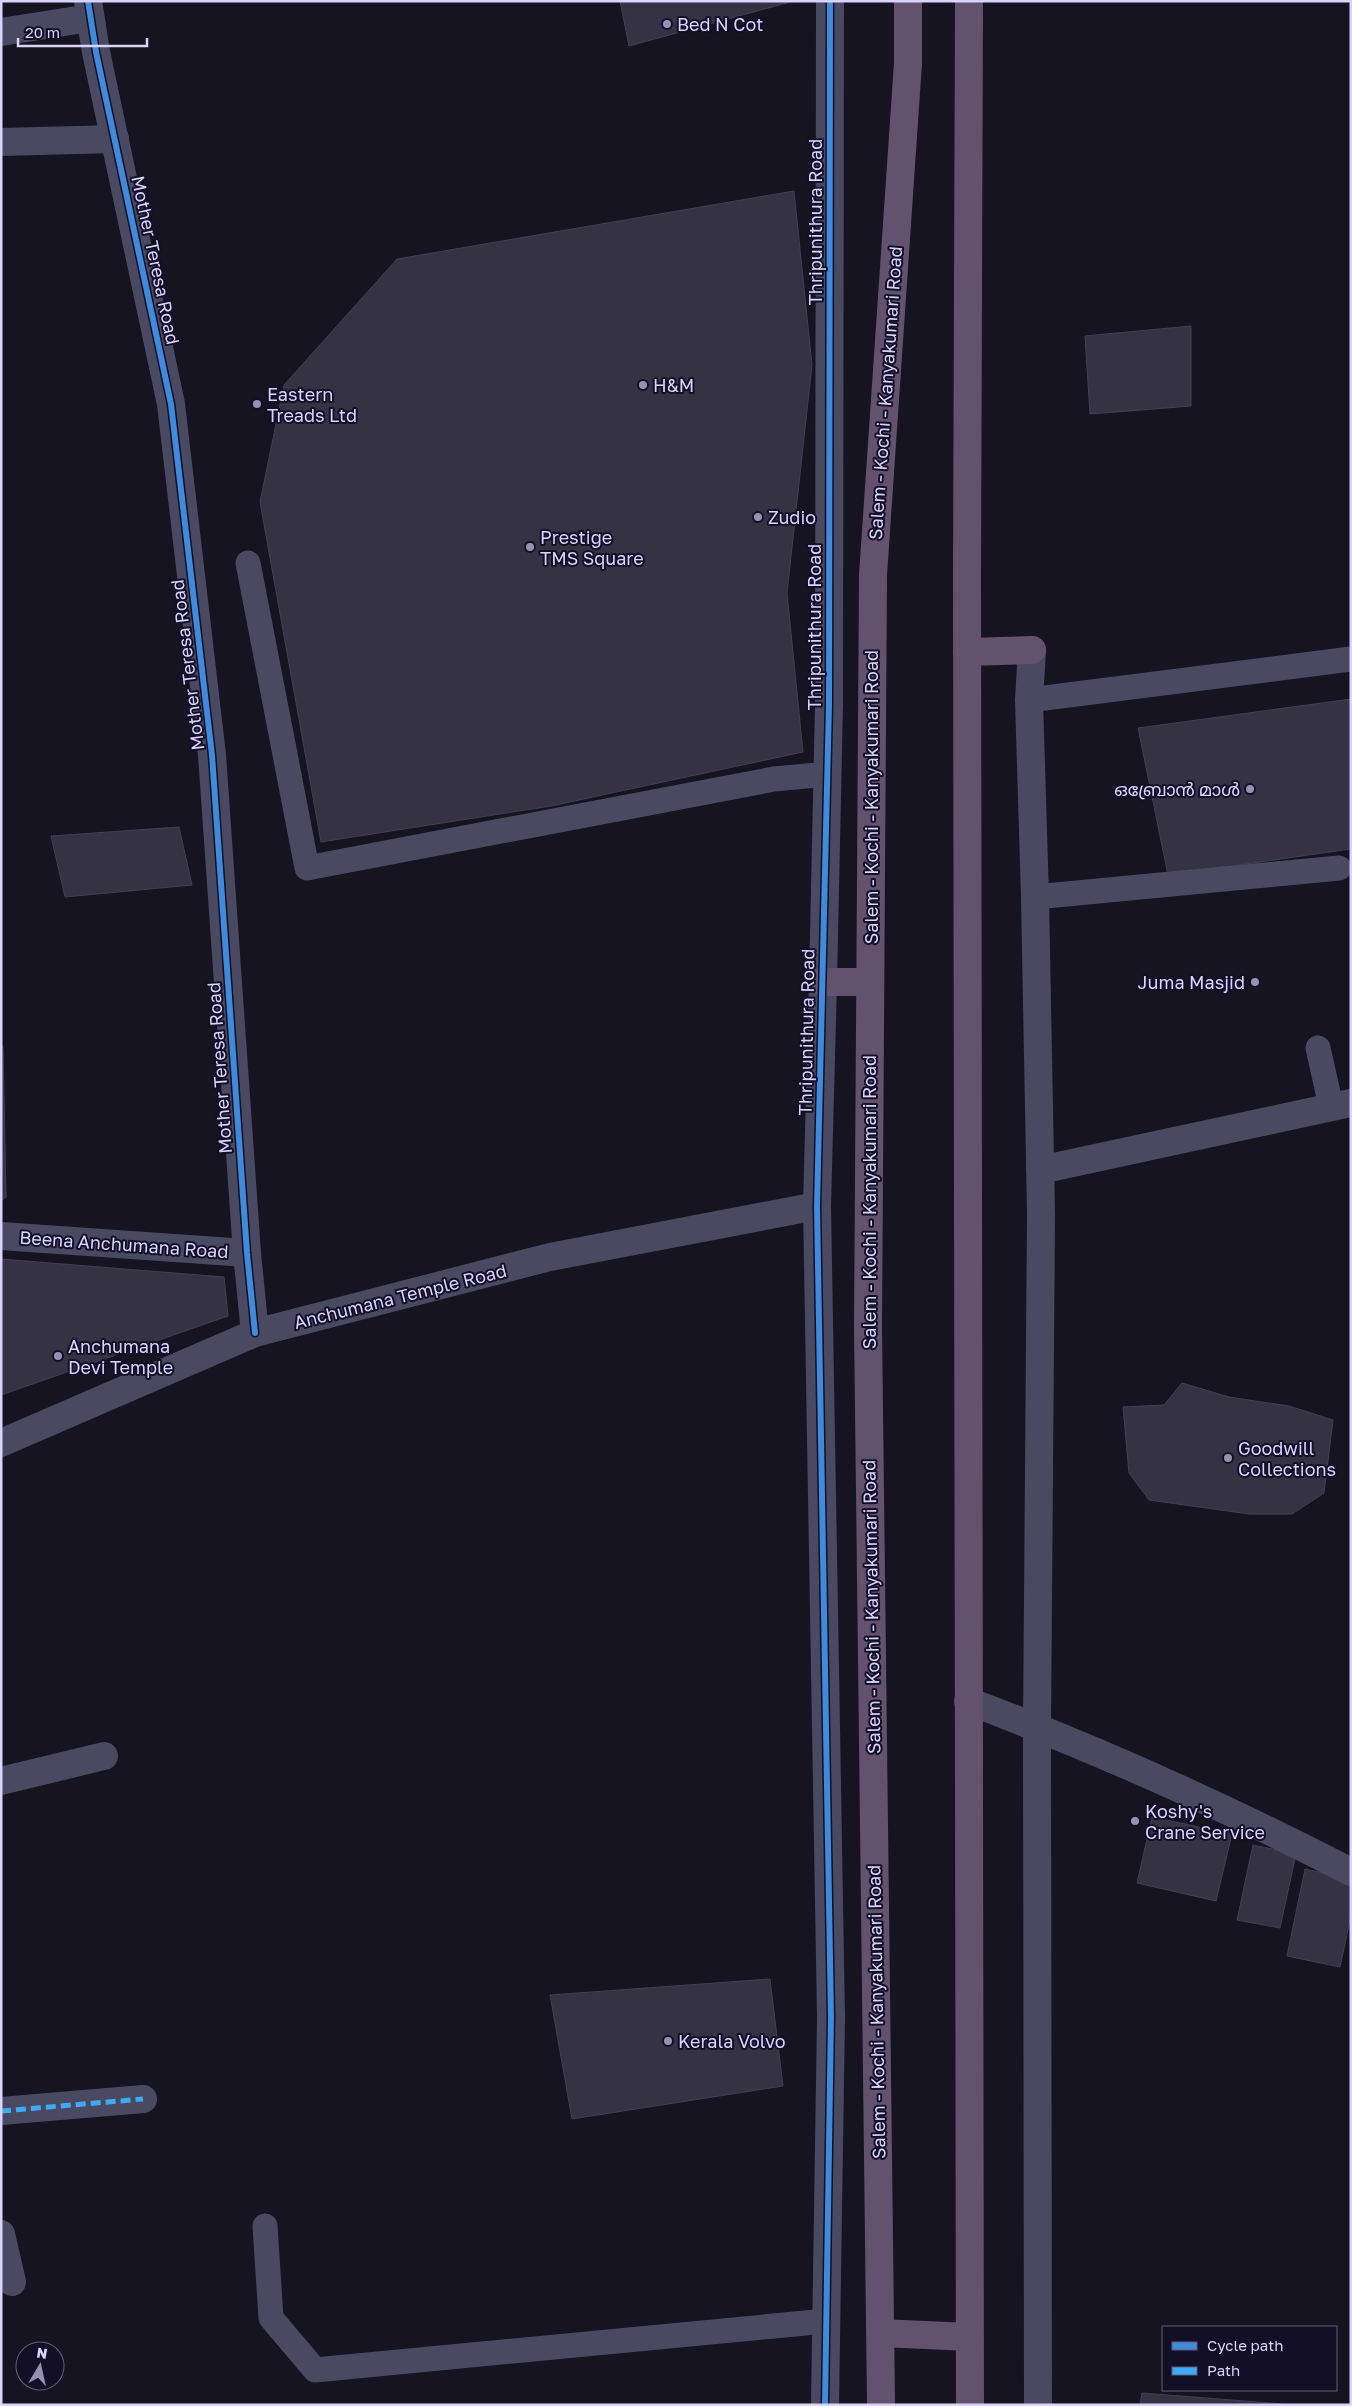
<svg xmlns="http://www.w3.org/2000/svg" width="1352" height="2406" viewBox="0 0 1352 2406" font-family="'Golos Text','Noto Sans Malayalam',sans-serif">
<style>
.building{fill:#343243;stroke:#433f54}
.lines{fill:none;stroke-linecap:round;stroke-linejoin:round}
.service{stroke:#4a4962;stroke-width:25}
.minor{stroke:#4a4962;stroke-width:28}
.tertiary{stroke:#4a4962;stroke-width:28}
.trunk{stroke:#62526e;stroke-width:28}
.quiet{stroke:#3fa9f5;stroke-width:5;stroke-dasharray:10 5;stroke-linecap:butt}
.cycleway-casing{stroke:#130f26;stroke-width:9}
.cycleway{stroke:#408adc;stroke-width:6}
.poi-dot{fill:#9591b1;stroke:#130f26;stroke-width:2}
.labels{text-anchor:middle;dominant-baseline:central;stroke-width:4;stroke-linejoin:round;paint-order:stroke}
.poi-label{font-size:18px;fill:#d9d4ff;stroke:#130f26;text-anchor:start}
.street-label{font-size:18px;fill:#d9d4ff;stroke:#130f26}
</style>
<rect width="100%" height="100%" fill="#161421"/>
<!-- building -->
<path class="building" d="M620 1H789L790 2 629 46Z
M794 191 812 365 787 593 803 752 551 806 321 842 260 502 284 385 397 259Z
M1191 326V406L1090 414 1085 336Z
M1351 699V849L1168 875 1138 728Z
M179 827 192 885 65 897 51 836Z
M1 1046H3L6 1197 1 1201Z
M1 1259 224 1277 228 1316 1 1395Z
M1182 1383 1229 1397 1289 1406 1333 1420 1324 1493 1292 1514H1249L1149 1500 1129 1473 1123 1407 1164 1405Z
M1152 1817 1232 1834 1216 1901 1137 1883Z
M1253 1845 1296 1854 1280 1928 1237 1920Z
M1305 1869 1351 1879V1915L1340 1967 1287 1956Z
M770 1979 783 2086 572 2119 550 1995Z
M1142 2393 1296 2405H1140Z"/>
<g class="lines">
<!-- service -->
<path class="service" d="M248 563 307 868 774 779 828 774
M1029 700 1351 659
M1035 897 1339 868
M1318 1048 1331 1106
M265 2226 271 2318 315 2370 826 2321"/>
<!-- minor -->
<path class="minor" d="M1 32 90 18
M1 142 115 139
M823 982 817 1206 831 2017
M1040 1170 1351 1103
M1 1443 255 1333 550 1257 817 1206
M968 1701C1099 1750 1227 1808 1351 1872
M1 1781 104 1756
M1 2111 143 2099
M1 2234 12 2282"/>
<!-- tertiary -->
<path class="tertiary" d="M88 1 96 52 171 404 212 755 247 1253 255 1333
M1032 650 1029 700 1035 897 1041 1214 1037 1727 1038 2405
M823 982 829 704 830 1
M1 1236 247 1253
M825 2405 831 2017"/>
<!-- trunk -->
<path class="trunk" d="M969 1 967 578 970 2405
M967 652 1032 650
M823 982H870
M880 2333 970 2337
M881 2405 868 1327 873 575 908 63V1"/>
<!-- quiet -->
<path class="quiet" d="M1 2111 143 2099"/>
<defs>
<path id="cycleway" d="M88 1 96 52 171 404 212 755 247 1253 255 1333
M825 2405 831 2017 817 1206 829 704 830 1"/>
</defs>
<!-- cycleway casing -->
<use href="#cycleway" class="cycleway-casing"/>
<!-- cycleway -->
<use href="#cycleway" class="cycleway"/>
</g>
<!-- markers -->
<g class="poi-dot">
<circle cx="667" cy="24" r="5"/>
<circle cx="643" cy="385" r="5"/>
<circle cx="257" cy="404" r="5"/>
<circle cx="758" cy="517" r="5"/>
<circle cx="530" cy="547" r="5"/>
<circle cx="1250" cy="789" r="5"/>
<circle cx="1255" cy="982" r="5"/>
<circle cx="58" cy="1356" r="5"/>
<circle cx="1228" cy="1458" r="5"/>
<circle cx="1135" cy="1821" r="5"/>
<circle cx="668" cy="2041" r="5"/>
</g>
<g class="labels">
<!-- poi labels -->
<g class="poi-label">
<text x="677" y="24">Bed N Cot</text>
<text x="653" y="385">H&amp;M</text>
<text x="267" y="394">Eastern<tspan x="267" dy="21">Treads Ltd</tspan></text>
<text x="768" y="517">Zudio</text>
<text x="540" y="537">Prestige<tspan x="540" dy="21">TMS Square</tspan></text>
<text x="1240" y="789" text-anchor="end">ഒബ്രോൻ മാൾ</text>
<text x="1245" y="982" text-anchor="end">Juma Masjid</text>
<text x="68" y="1346">Anchumana<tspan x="68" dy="21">Devi Temple</tspan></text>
<text x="1238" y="1448">Goodwill<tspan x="1238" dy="21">Collections</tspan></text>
<text x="1145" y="1811">Koshy's<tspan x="1145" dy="21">Crane Service</tspan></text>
<text x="678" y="2041">Kerala Volvo</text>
</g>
<!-- street labels -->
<g class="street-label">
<text transform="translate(815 222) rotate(-90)">Thripunithura Road</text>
<text transform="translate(156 260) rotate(78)">Mother Teresa Road</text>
<text transform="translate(885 393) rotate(-86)">Salem - Kochi - Kanyakumari Road</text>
<text transform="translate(814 627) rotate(-90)">Thripunithura Road</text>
<text transform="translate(187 665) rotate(-97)">Mother Teresa Road</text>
<text transform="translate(871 797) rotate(-90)">Salem - Kochi - Kanyakumari Road</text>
<text transform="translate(806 1032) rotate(-89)">Thripunithura Road</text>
<text transform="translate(219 1068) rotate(-94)">Mother Teresa Road</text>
<text transform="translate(869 1202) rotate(-90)">Salem - Kochi - Kanyakumari Road</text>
<text transform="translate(124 1244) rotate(4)">Beena Anchumana Road</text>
<text transform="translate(400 1296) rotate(-14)">Anchumana Temple Road</text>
<text transform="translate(871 1607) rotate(-91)">Salem - Kochi - Kanyakumari Road</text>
<text transform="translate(876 2012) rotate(-91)">Salem - Kochi - Kanyakumari Road</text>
</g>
</g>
<!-- border -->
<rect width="1352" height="2406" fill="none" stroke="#d9d4ff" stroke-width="5"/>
<!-- legend -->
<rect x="1162" y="2326" width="175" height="65" fill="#130f26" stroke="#625e7d"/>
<rect x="1172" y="2342" width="25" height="8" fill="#408adc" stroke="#625e7d"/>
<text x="1207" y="2351" font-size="15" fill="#d9d4ff">Cycle path</text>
<rect x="1172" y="2367" width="25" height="8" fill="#3fa9f5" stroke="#625e7d"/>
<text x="1207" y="2376" font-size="15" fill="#d9d4ff">Path</text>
<!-- north arrow -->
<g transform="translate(40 2366) rotate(9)"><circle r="24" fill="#130f26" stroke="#625e7d"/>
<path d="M0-4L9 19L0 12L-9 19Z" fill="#9591b1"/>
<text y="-8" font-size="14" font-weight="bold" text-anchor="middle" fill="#d9d4ff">N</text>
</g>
<!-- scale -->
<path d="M18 38v8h129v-8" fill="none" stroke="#d9d4ff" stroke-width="2.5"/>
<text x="25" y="38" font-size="15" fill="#d9d4ff" stroke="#130f26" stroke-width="4" paint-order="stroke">20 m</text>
</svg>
